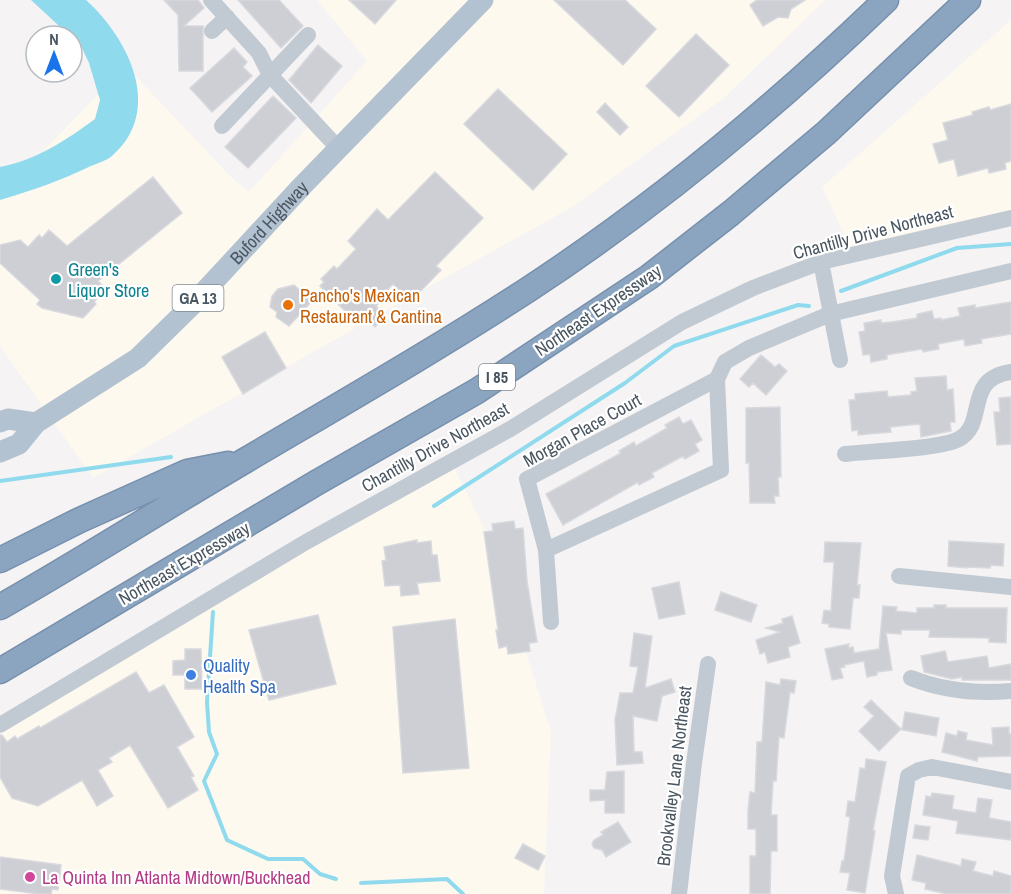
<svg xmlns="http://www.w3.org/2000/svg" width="1011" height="894" viewBox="0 0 1011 894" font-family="'Archivo Narrow',sans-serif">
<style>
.commercial{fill:#fdf9ef}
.water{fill:#90daee}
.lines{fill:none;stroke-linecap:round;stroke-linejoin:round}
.stream{stroke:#90daee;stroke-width:4}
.building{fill:#cdcfd5;stroke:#d7d9de;stroke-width:1.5}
.highway-casing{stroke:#7690ad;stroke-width:27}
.minor{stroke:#c1cad2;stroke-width:16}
.major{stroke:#b3c2d1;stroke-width:21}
.highway{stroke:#8ba5c1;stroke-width:24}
.culture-dot{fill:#0f9aa8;stroke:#fff;stroke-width:2}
.food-dot{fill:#e8710a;stroke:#fff;stroke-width:2}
.shop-dot{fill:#3f7fe0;stroke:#fff;stroke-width:2}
.hotel-dot{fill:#d1479c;stroke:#fff;stroke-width:2}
.labels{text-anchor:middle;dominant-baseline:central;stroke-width:4.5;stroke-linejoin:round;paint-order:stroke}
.shield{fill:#fff;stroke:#808990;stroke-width:1.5}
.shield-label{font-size:16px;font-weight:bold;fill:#4a5661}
.street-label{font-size:18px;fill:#4a5661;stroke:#fff}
.culture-label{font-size:18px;fill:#0d838f;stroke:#fff;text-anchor:start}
.food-label{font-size:18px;fill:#c56008;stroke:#fff;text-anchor:start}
.shop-label{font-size:18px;fill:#366cbe;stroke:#fff;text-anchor:start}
.hotel-label{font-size:18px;fill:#b23c85;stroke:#fff;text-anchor:start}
</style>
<rect width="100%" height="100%" fill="#f5f3f3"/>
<!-- commercial -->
<path class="commercial" d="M317 0H825L724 98 572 207 378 315 93 478 0 346V195L126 66 232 178 249 192 367 61Z
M1011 20V220L854 256 822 187Z
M450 459 493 546 551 732 544 894H0V720Z"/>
<!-- water -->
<path class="water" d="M31 0H86C128 38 165 110 112 156 106 161 98 163 91 166 62 180 31 191 0 200V167C37 160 66 140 95 119L100 100 89 63 81 46 72 36H70Z"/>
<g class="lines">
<!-- stream -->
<path class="stream" d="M841 291 957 248 1011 244
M0 481 171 457
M434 506 625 383 674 346 798 305 809 306
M213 612 207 702 209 732 217 754 204 781 227 840 268 859H303L320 874 336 879
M361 883 447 879 463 894"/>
</g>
<!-- building -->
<path class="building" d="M164 0H198L204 8 184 26H203V71H179L178 15Z
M238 0H279L303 26 281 48Z
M349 0H396L375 24Z
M554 0H625L656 29 623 65Z
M757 0H805L791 9 788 18 778 17 763 26 750 5Z
M696 34 729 65 679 117 646 86Z
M318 45 342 66 311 103 289 80Z
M234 48 247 62 243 67 252 76 212 112 190 88Z
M498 89 567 154 533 190 464 124Z
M273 96 296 118 248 168 225 147Z
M605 103 628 127 620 135 597 112Z
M1011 104V161L1005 163 1006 169 989 173 988 168 958 176 954 159 939 163 933 144 948 140 943 123 973 115 972 112 989 107 990 110Z
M435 172 483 218 436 266 441 270 411 301 393 284 377 301 379 303 376 306 385 316 375 327 366 318 363 320 361 318 357 323 320 286 324 282 321 279 334 266 337 269 356 249 348 241 377 209 388 220Z
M153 177 182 213 98 281 106 289 94 302 96 304 83 318 42 308 37 304 40 300 0 263V245L20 240 28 247 39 235 42 238 49 230 67 246Z
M294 285 312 301 289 326 276 317 277 312 270 307 272 296 278 289Z
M1011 302V334L981 339 982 343 965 346 964 339 938 344 939 349 923 352 922 349 898 353 887 355V359L871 362 870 354 863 355 859 332 865 331 864 323 881 320V323L892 322 917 318V314L932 311 934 319 941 318V320L960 316 958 308 975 305V308Z
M265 332 286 368 243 394 222 357Z
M761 355 775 367 779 364 787 371 766 395 753 383 749 387 740 379Z
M946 376 947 390 953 389 955 422H950L951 431 921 437 920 424 890 427 891 432 858 435V430L852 431 849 400H855V394L887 391 888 397 911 395V392L917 391 915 378Z
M1011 397V444L997 445 994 412H1000L999 398Z
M780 407 781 477H778L779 496H774L775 503H750L749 463H746V408Z
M679 417 683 424 691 420 702 440 695 444 699 451 685 459 683 456 652 473 654 477 639 485 638 482 563 525 546 494 621 453 619 451 634 442 636 446 667 428 665 425Z
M514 521 515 529 523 528 527 581 537 642 529 643 530 651 508 654 507 646 499 648 496 630H498L484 532 493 531 492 524Z
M417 540V543L431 541 432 555H437L440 581 417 583 419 594 401 596 400 585 385 586 382 561 386 560 384 547Z
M949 541 1004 544 1003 566 991 565 990 568 967 567V568L948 566Z
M825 542 861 543 857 585H860L859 598H853L850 629 829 627V624L822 623 824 610 831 611 834 562H824Z
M679 582 685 614 659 619 652 588Z
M721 592 757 605 751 622 715 610Z
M934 605H946V608H1007L1006 643 989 642V638L929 637 930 630H901V634L886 633 892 670 877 672V675L867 677 864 661 844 665 845 667 840 668 843 678 832 680 825 649 849 644 848 648 853 647 854 653 879 649 883 606 897 607 896 611 917 613V608H934Z
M318 615 336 684 269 700 249 630Z
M792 616 800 643 788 647 790 657 768 663 765 652 760 654 756 640 780 632 766 628 783 623 782 619Z
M455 619 469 768 403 773 393 627Z
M634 633 652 636 645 688 671 679 675 692 662 696 657 721 633 716 634 752H642L643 763 617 765 615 720 620 693H633L638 667 630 666Z
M185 649H201L202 689H185V675H173V661L185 660Z
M945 651 948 662 987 656 989 668 1011 664V680H962V677L952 679 924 672 921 656Z
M136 672 149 693 164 685 194 737 177 747 194 776 191 777 198 790 168 808 130 745 109 758 112 762 98 770 113 796 97 806 82 780 38 806 12 798 0 777V735H2L7 742 15 736 17 739 39 726 40 728Z
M781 679 796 681 794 693 790 692 784 738 779 737 776 781H773L771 815H777V851H771L770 894H750V856H756V829H748V811L750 792 755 793 757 742H762L766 682 780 685Z
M871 700 901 729 879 751 859 731 874 716 864 707Z
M905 712 939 718 936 736 902 730Z
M1009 727V734H1011V756L978 757 977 761 942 752 946 733 957 736 958 731 967 733 966 740 993 745 992 728Z
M866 759 886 762 873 830 875 831 865 893 847 890 850 873 840 872 842 861H844L850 817 846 816 848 801 855 802 860 768 865 769Z
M624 771V813H605V800L590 801V790H605L607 772Z
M932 793 954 796 952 809 976 813 978 798 992 800 989 818 1011 822V840L956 833 958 821 923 815 926 796 931 797Z
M618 822 631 842 606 857 602 850 594 848 592 844 594 840 603 835 601 832Z
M915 825 930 827 928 840 913 838Z
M523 844 545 856 538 870 515 858Z
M917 855 961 866 962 859 976 862 973 871 993 876 994 871 1011 876V894H947L925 889 926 883 912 880Z
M0 857 61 865 58 890 52 889 51 894H39L0 889Z"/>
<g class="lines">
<defs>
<path id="highway" d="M0 560 80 520 187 472 228 464
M0 607C83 560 164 508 246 460 341 404 437 349 529 289 657 205 776 106 886 0
M0 671 316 483 477 391 649 277 731 213 826 133 968 0"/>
</defs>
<!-- highway casing -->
<use href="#highway" class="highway-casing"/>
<!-- minor -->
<path class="minor" d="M211 0 259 53 270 75 339 149
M212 31 227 17
M222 126 308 35
M821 262 840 360
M845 454C870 451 941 449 959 439 988 423 963 379 1011 372
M546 550 721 470 717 379 725 362 749 348 830 314 1011 271
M899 576 1011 587
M551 622 546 550 527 479 717 379
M911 678C944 691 976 694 1011 691
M0 725 306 542 512 428 682 322 753 288 821 262 1011 218
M679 894 694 763 708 664
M896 894 892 876 908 776 919 770 932 767 1011 782"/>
<!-- major -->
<g class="major">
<path d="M0 422 8 419 36 423"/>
<path id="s1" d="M0 452 19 444 36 423 138 358 191 306 303 185 483 0"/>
</g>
<!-- highway -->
<use href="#highway" class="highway"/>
</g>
<!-- markers -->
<circle class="culture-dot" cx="56" cy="279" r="6"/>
<circle class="food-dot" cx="288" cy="305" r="6"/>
<circle class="shop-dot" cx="191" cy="675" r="6"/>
<circle class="hotel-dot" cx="30" cy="877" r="6"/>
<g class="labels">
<!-- shield labels -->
<g class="shield">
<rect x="172.5" y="285" width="51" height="26" rx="4.5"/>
<rect x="479" y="364" width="36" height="26" rx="4.5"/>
</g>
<g class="shield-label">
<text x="198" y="298">GA 13</text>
<text x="497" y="377">I 85</text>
</g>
<!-- street labels -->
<g class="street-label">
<text stroke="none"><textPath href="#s1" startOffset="357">Buford Highway</textPath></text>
<text transform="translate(873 232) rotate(-15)">Chantilly Drive Northeast</text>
<text transform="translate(598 310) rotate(-34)">Northeast Expressway</text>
<text transform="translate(582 430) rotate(-29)">Morgan Place Court</text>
<text transform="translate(435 447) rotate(-29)">Chantilly Drive Northeast</text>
<text transform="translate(184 563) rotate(-30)">Northeast Expressway</text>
<text transform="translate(674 776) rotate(-83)">Brookvalley Lane Northeast</text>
</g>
<!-- culture labels -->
<g class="culture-label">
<text x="68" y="269">Green's<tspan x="68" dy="21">Liquor Store</tspan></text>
</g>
<!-- food labels -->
<g class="food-label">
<text x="300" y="295">Pancho's Mexican<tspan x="300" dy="21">Restaurant &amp; Cantina</tspan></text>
</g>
<!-- shop labels -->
<g class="shop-label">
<text x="203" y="665">Quality<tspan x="203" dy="21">Health Spa</tspan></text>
</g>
<!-- hotel labels -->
<g class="hotel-label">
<text x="42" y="877">La Quinta Inn Atlanta Midtown/Buckhead</text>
</g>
</g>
<!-- north arrow -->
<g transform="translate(54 54)"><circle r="28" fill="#ffffff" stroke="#b7bbc0" stroke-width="1.5"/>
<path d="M0-4.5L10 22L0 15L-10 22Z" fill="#1a73e8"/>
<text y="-9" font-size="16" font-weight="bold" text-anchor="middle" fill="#4a5661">N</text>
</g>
</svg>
